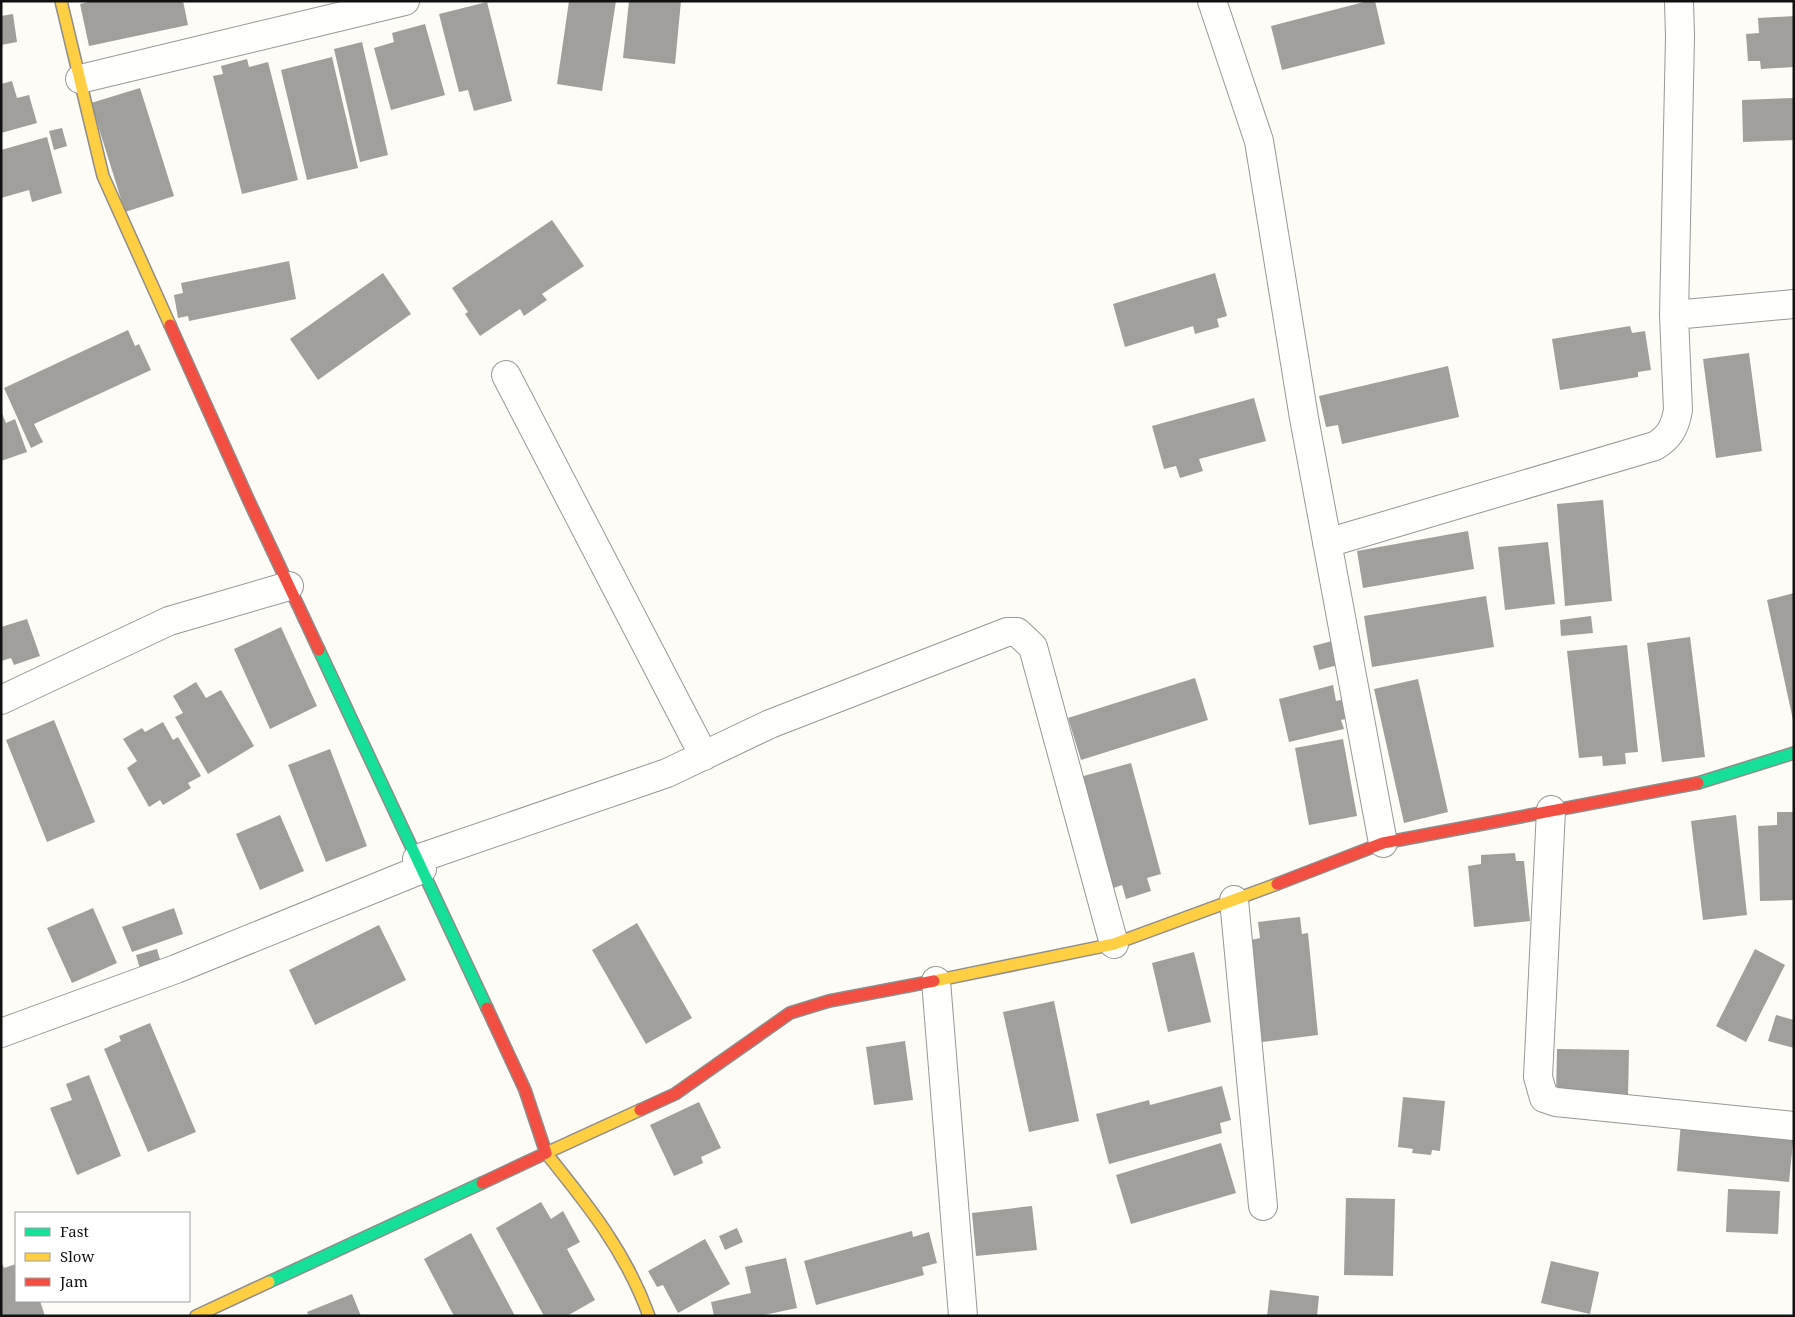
<svg xmlns="http://www.w3.org/2000/svg" width="1795" height="1317" viewBox="0 0 1795 1317" font-family="'Noto Serif',serif">
<style>
.building{fill:#a19f9c}
.lines{fill:none;stroke-linecap:round;stroke-linejoin:round}
.street-casing{stroke:#979795;stroke-width:30}
.fast-casing{stroke:#8e8d8b;stroke-width:14}
.slow-casing{stroke:#8e8d8b;stroke-width:14}
.jam-casing{stroke:#8e8d8b;stroke-width:14}
.street{stroke:#fffffe;stroke-width:28}
.fast{stroke:#16e098;stroke-width:11}
.slow{stroke:#ffcf43;stroke-width:11}
.jam{stroke:#f24e42;stroke-width:11}
</style>
<rect width="100%" height="100%" fill="#fdfcf7"/>
<!-- building -->
<path class="building" d="M92 1H183L188 25 89 46 80 4Z
M569 1H616L602 91 557 84Z
M629 1H681L675 64 623 58Z
M1368 1H1375L1385 44 1282 70 1271 26Z
M487 2 512 101 474 111 468 90 459 92 439 14Z
M13 14 17 42 1 45V16Z
M1794 16V67L1761 69 1760 61H1748L1746 34 1759 33 1758 18Z
M425 24 445 95 391 110 374 48 394 42 392 33Z
M362 42 388 155 360 162 334 49Z
M332 57 358 168 307 180 281 70Z
M247 59 249 67 268 62 298 180 242 194 213 76 223 74 221 66Z
M12 81 17 98 29 95 37 123 1 133V84Z
M140 88 174 196 125 212 91 103Z
M1794 98V140L1743 142 1742 100Z
M62 128 67 146 54 150 49 131Z
M47 137 62 193 32 202 29 190 1 198V150Z
M552 220 584 266 542 294 547 300 524 316 520 309 480 336 465 314 468 312 452 288Z
M289 261 296 299 189 321 188 316 178 318 174 295 183 293 181 283Z
M383 273 411 314 318 380 290 339Z
M1215 273 1227 316 1217 319 1219 327 1195 334 1193 326 1125 347 1113 304Z
M1630 326 1632 333 1645 331 1651 370 1638 372V377L1560 390 1552 339Z
M128 330 135 346 139 344 151 370 34 424 43 442 31 448 4 388Z
M1749 353 1762 451 1716 458 1703 359Z
M1448 366 1459 417 1342 444 1338 425 1326 427 1319 396Z
M1254 398 1266 441 1199 459 1203 471 1180 478 1176 466 1164 469 1152 426Z
M1 411 6 423 15 419 27 452 1 461Z
M1603 500 1612 601 1565 606 1557 504Z
M1468 531 1474 569 1363 588 1357 551Z
M1548 542 1555 604 1505 610 1498 547Z
M1794 593V720H1793L1767 600Z
M1486 596 1494 647 1372 667 1364 616Z
M1591 616 1593 633 1561 636 1560 620Z
M27 619 40 656 14 665 11 658 1 661V627Z
M281 627 317 706 270 729 234 649Z
M1690 637 1705 757 1662 762 1647 643Z
M1332 641 1338 665 1319 670 1313 646Z
M1627 645 1638 752 1625 753 1626 764 1603 766 1602 756 1579 758 1567 651Z
M1195 678 1208 720 1081 760 1068 718Z
M1418 679 1448 812 1404 823 1374 689Z
M196 682 206 698 221 690 254 746 208 774 175 717 183 713 173 696Z
M1333 685 1336 701 1345 699 1350 718 1341 720 1344 729 1289 742 1279 699Z
M54 720 95 822 47 842 6 740Z
M163 722 173 740 178 737 201 776 188 783 191 788 163 805 160 800 149 807 127 768 137 761 123 739 142 728 145 732Z
M1343 739 1357 816 1309 825 1295 748Z
M330 749 367 846 326 862 288 765Z
M1131 763 1161 874 1147 878 1151 891 1126 899 1122 885 1111 889 1080 777Z
M1777 812H1794V900L1760 901 1758 826 1777 825Z
M280 815 304 871 260 890 236 834Z
M1736 815 1747 915 1703 920 1691 821Z
M1515 853 1516 861H1524L1530 921 1474 927 1468 866 1481 864V855Z
M93 908 117 963 72 983 47 928Z
M174 908 183 934 132 952 122 927Z
M1300 917 1302 934 1308 933 1318 1035 1262 1042 1251 940 1260 938 1258 922Z
M637 923 692 1018 646 1044 592 950Z
M379 925 406 980 315 1025 289 970Z
M157 949 161 963 140 969 136 955Z
M1755 949 1785 965 1746 1042 1716 1026Z
M1194 952 1211 1022 1168 1032 1152 963Z
M1054 1001 1079 1121 1029 1132 1003 1012Z
M1776 1015 1794 1020V1048L1768 1041Z
M150 1023 196 1132 148 1152 104 1049 121 1041 119 1036Z
M905 1041 913 1100 874 1105 866 1047Z
M1557 1049 1629 1050 1628 1096 1556 1095Z
M89 1075 121 1156 77 1175 50 1108 72 1100 66 1084Z
M1222 1086 1231 1120 1220 1123 1222 1133 1109 1164 1096 1114 1149 1100 1150 1105Z
M1403 1097 1445 1101 1440 1151 1432 1150 1431 1155 1412 1153 1413 1149 1398 1147Z
M699 1102 721 1148 701 1157 703 1163 674 1176 650 1125Z
M1681 1122 1794 1132 1789 1182 1677 1171Z
M1221 1143 1236 1193 1131 1224 1116 1175Z
M1728 1189 1780 1191 1778 1234 1726 1232Z
M1346 1198 1395 1199 1393 1276 1344 1275Z
M541 1202 551 1219 563 1211 580 1242 567 1249 595 1300 567 1316H544L496 1228Z
M1032 1206 1037 1250 976 1256 972 1213Z
M737 1228 743 1242 725 1250 719 1236Z
M912 1231 913 1237 929 1232 937 1263 922 1267 924 1275 816 1305 804 1261Z
M471 1233 515 1316H454L424 1259Z
M705 1239 730 1284 678 1313 663 1285 657 1287 648 1271Z
M786 1258 797 1308 760 1316H714L711 1302 751 1293 745 1267Z
M1551 1261 1599 1272 1590 1314 1541 1303Z
M1 1262 4 1268 16 1264V1301H40L45 1316H1Z
M1270 1290 1319 1296 1317 1316H1267Z
M352 1294 361 1316H309L307 1312Z"/>
<g class="lines">
<defs>
<path id="street" d="M1212 1 1259 141 1304 418 1383 843
M80 79 405 1
M1674 315 1680 37 1679 1
M506 375 704 756
M1327 543 1655 446C1670 437 1675 427 1678 410L1674 315 1794 304
M1 700 169 621 289 586
M1551 810 1538 1077 1544 1098 1556 1102 1794 1126
M417 859 667 773 770 724 1007 632H1017L1033 647 1114 944
M1234 900 1263 1206
M936 981 963 1316
M1 1033 176 969 422 869"/>
<path id="fast" d="M319 650 487 1008
M1698 783 1794 753
M269 1282 482 1183"/>
<path id="slow" d="M61 1 103 176 170 325
M934 981 1114 944 1277 884
M640 1110 546 1153C588 1205 626 1252 649 1316
M196 1316 269 1282"/>
<path id="jam" d="M170 325 249 501 319 650
M1277 884 1383 843 1698 783
M640 1110 675 1094 790 1013 829 1001 934 981
M482 1183 546 1153 525 1090 487 1008"/>
</defs>
<!-- street casing -->
<use href="#street" class="street-casing"/>
<!-- fast casing -->
<use href="#fast" class="fast-casing"/>
<!-- slow casing -->
<use href="#slow" class="slow-casing"/>
<!-- jam casing -->
<use href="#jam" class="jam-casing"/>
<!-- street -->
<use href="#street" class="street"/>
<!-- fast -->
<use href="#fast" class="fast"/>
<!-- slow -->
<use href="#slow" class="slow"/>
<!-- jam -->
<use href="#jam" class="jam"/>
</g>
<!-- border -->
<rect width="1795" height="1317" fill="none" stroke="#111111" stroke-width="5"/>
<!-- legend -->
<rect x="15" y="1212" width="175" height="90" fill="#ffffff" stroke="#a0a0a0"/>
<rect x="25" y="1228" width="25" height="8" fill="#16e098" stroke="#a0a0a0"/>
<text x="60" y="1237" font-size="15" fill="#111111">Fast</text>
<rect x="25" y="1253" width="25" height="8" fill="#ffcf43" stroke="#a0a0a0"/>
<text x="60" y="1262" font-size="15" fill="#111111">Slow</text>
<rect x="25" y="1278" width="25" height="8" fill="#f24e42" stroke="#a0a0a0"/>
<text x="60" y="1287" font-size="15" fill="#111111">Jam</text>
</svg>
